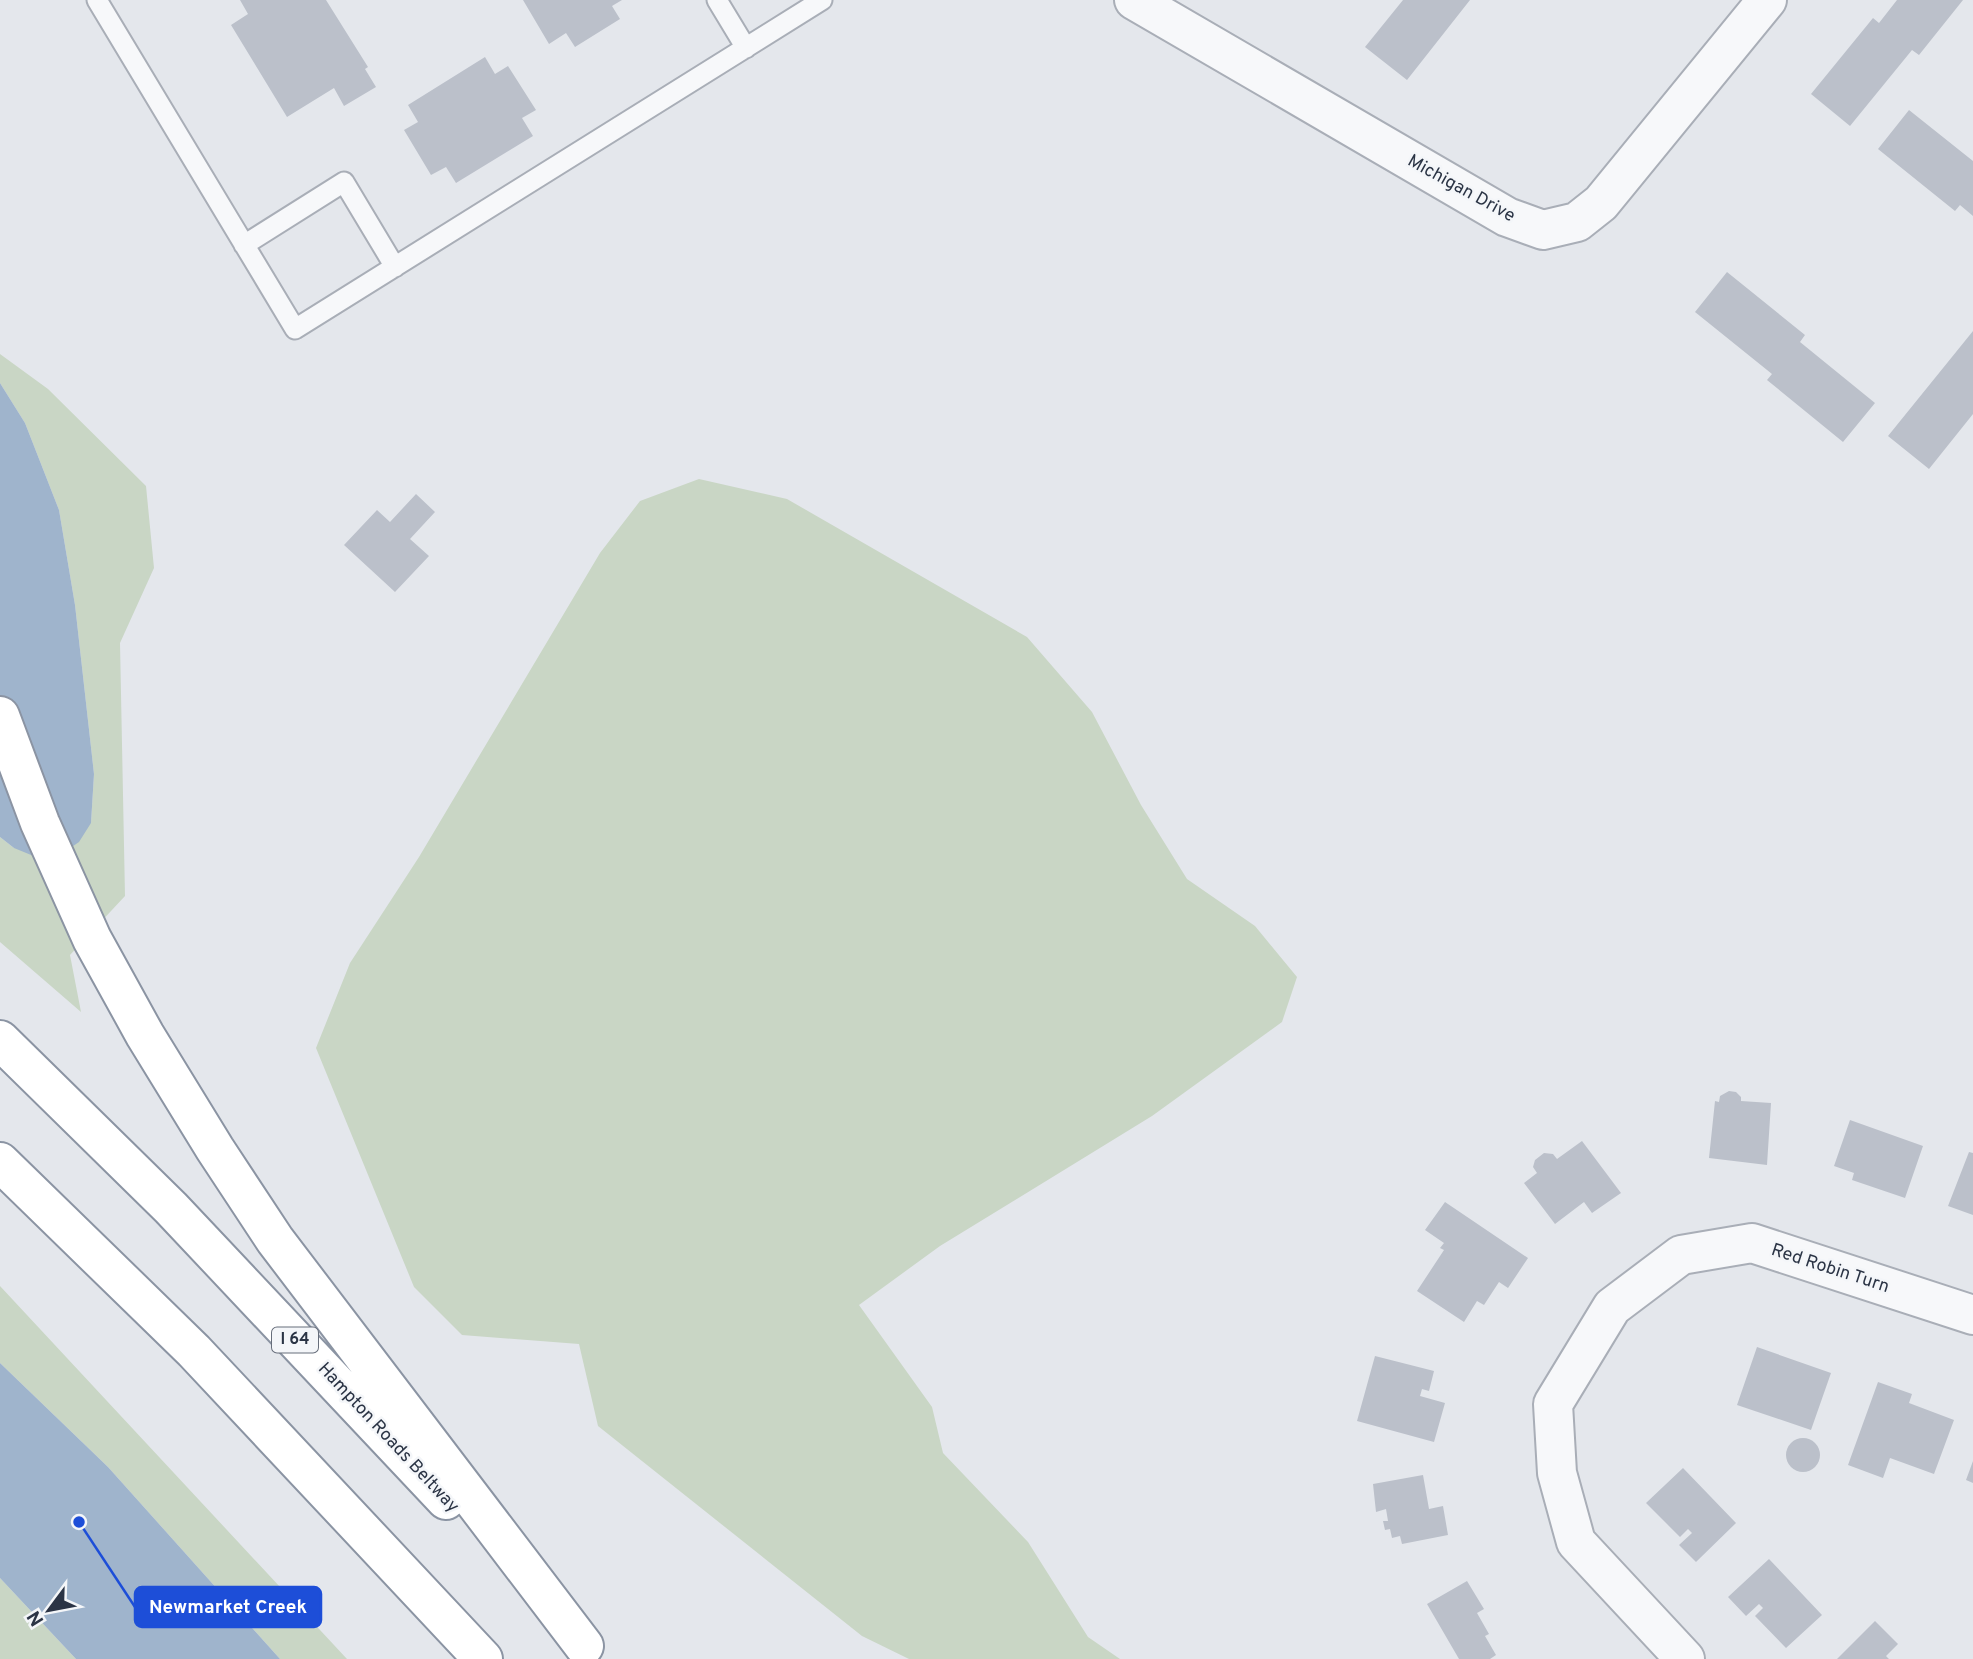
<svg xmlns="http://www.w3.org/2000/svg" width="1973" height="1659" viewBox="0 0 1973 1659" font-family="Overpass,sans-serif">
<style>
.green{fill:#c9d6c5}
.water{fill:#9fb4cc}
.building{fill:#bbc0ca}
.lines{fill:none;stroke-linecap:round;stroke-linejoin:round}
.service-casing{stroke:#a9aeb7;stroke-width:23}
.minor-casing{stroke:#a9aeb7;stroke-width:42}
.motorway-casing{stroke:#8b94a3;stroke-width:42}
.service{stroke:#f7f8fa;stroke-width:19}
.minor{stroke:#f7f8fa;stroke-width:38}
.motorway{stroke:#fff;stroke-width:38}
.labels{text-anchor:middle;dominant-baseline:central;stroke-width:5;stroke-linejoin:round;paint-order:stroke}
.shield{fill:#f4f6f9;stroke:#676e7b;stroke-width:2}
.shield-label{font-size:16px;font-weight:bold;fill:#2b3445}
.street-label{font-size:18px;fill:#2b3445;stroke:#f4f6f9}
.leader{fill:none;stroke:#1d4ed8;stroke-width:2.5}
.callout-dot{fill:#1d4ed8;stroke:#f4f6f9;stroke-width:2.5}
.callout{fill:#1d4ed8;stroke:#1d4ed8;stroke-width:2.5}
.callout-label{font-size:19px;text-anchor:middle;font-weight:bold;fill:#fff}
</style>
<rect width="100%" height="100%" fill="#e4e7ec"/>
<!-- green -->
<path class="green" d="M0 354 48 389 146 486 154 568 120 643 125 896 70 955 81 1012 0 942V837L14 848 91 823 94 774 75 605 59 510 25 423 0 383Z
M699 479 787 499 1027 637 1092 712 1141 805 1187 879 1255 926 1297 977 1282 1022 1152 1116 940 1246 859 1305 932 1407 943 1453 1028 1542 1088 1637 1120 1659H909L862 1636 598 1426 579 1344 462 1335 414 1287 316 1048 350 963 419 857 600 553 640 501Z
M0 1286 347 1659H280L108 1467 0 1363Z
M0 1578 76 1659H0Z"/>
<!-- water -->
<path class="water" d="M0 383 25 423 59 510 75 605 94 774 91 823 79 842 63 853 36 857 14 848 0 837Z
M0 1363 108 1467 280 1659H76L0 1578Z"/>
<!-- building -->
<path class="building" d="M240 0H326L368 67 365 69 376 87 344 106 334 88 287 117 231 25 248 14Z
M523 0H622L612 6 620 19 575 47 566 33 549 44Z
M1403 0H1470L1407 80 1365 47Z
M1897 0H1963L1919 55 1912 50 1850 126 1811 94 1873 18 1879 23Z
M485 57 495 74 508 66 536 110 522 118 533 136 456 183 446 167 431 175 404 130 418 122 408 105Z
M1909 110 1973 161V216L1960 205 1955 211 1878 149Z
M1727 272 1805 335 1800 342 1875 403 1843 442 1767 380 1772 374 1695 312Z
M1973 331V414L1929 469 1888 436Z
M416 494 435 512 410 539 429 556 395 592 344 545 377 510 390 522Z
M1729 1091 1736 1092 1741 1097V1101L1771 1103 1767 1165 1709 1158 1715 1101 1719 1102 1720 1096Z
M1850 1120 1923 1146 1905 1198 1852 1180 1854 1173 1834 1166Z
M1582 1141 1621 1193 1592 1213 1584 1202 1555 1224 1524 1183 1537 1173 1533 1167 1535 1160 1544 1153 1553 1154 1557 1159Z
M1969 1152 1973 1153V1215L1948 1206Z
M1445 1202 1528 1258 1508 1288 1499 1282 1484 1305 1477 1301 1464 1322 1417 1291 1444 1250 1440 1248 1444 1243 1425 1230Z
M1757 1347 1831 1373 1811 1430 1737 1405Z
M1375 1356 1434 1371 1429 1391 1422 1389 1420 1396 1445 1403 1434 1442 1357 1421Z
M1878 1382 1912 1394 1909 1403 1954 1420 1934 1474 1890 1458 1883 1478 1848 1465Z
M1786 1455a17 17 0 1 1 34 0a17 17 0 1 1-34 0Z
M1973 1461V1483L1966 1480Z
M1683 1468 1736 1523 1696 1562 1679 1545 1692 1533 1688 1529 1680 1537 1646 1503Z
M1423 1475 1429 1509 1443 1506 1448 1535 1402 1544 1400 1536 1392 1538 1390 1529 1385 1530 1383 1521H1388L1386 1509 1376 1512 1373 1484Z
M1769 1559 1822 1615 1786 1648 1755 1616 1763 1608 1759 1604 1746 1616 1728 1597Z
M1467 1581 1484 1609 1477 1613 1489 1634 1485 1636 1496 1655 1490 1659H1459L1427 1604Z
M1875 1621 1898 1644 1886 1656 1889 1659H1837Z"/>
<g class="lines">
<defs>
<path id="service" d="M97 0 295 329 822 0
M717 0 746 48
M244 245 344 182 395 267"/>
<path id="minor" d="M1134 0 1507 217 1543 230 1577 222 1601 203 1767 0
M1685 1659 1576 1542 1557 1473 1553 1404 1612 1307 1681 1255 1752 1243 1973 1315"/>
<path id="motorway" d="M0 716 40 823 92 939 145 1035 215 1149 275 1240 584 1646
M0 1040 171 1208 446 1500
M0 1162 194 1351 483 1659"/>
</defs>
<!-- service casing -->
<use href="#service" class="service-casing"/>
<!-- minor casing -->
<use href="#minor" class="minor-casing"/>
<!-- motorway casing -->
<use href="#motorway" class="motorway-casing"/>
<!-- service -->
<use href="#service" class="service"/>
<!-- minor -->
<use href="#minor" class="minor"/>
<!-- motorway -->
<use href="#motorway" class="motorway"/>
</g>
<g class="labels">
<!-- shield labels -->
<rect class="shield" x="272" y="1327.5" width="46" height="25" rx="5"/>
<g class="shield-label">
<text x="295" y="1340">I 64</text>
</g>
<!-- street labels -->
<g class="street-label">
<text transform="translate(1461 189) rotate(29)">Michigan Drive</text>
<text transform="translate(1830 1269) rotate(18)">Red Robin Turn</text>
<text transform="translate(388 1438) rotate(47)">Hampton Roads Beltway</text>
</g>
</g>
<!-- callouts -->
<path class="leader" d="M79 1522L135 1607"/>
<circle class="callout-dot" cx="79" cy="1522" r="7"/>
<rect class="callout" x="135" y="1587" width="186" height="40" rx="7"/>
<g class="callout-label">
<text x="228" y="1613">Newmarket Creek</text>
</g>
<!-- north arrow -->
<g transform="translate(49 1610) rotate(238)" stroke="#f4f6f9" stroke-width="5" paint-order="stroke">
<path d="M0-5L12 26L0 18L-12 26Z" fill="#2b3445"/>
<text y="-10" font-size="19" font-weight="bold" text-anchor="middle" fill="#2b3445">N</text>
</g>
</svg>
